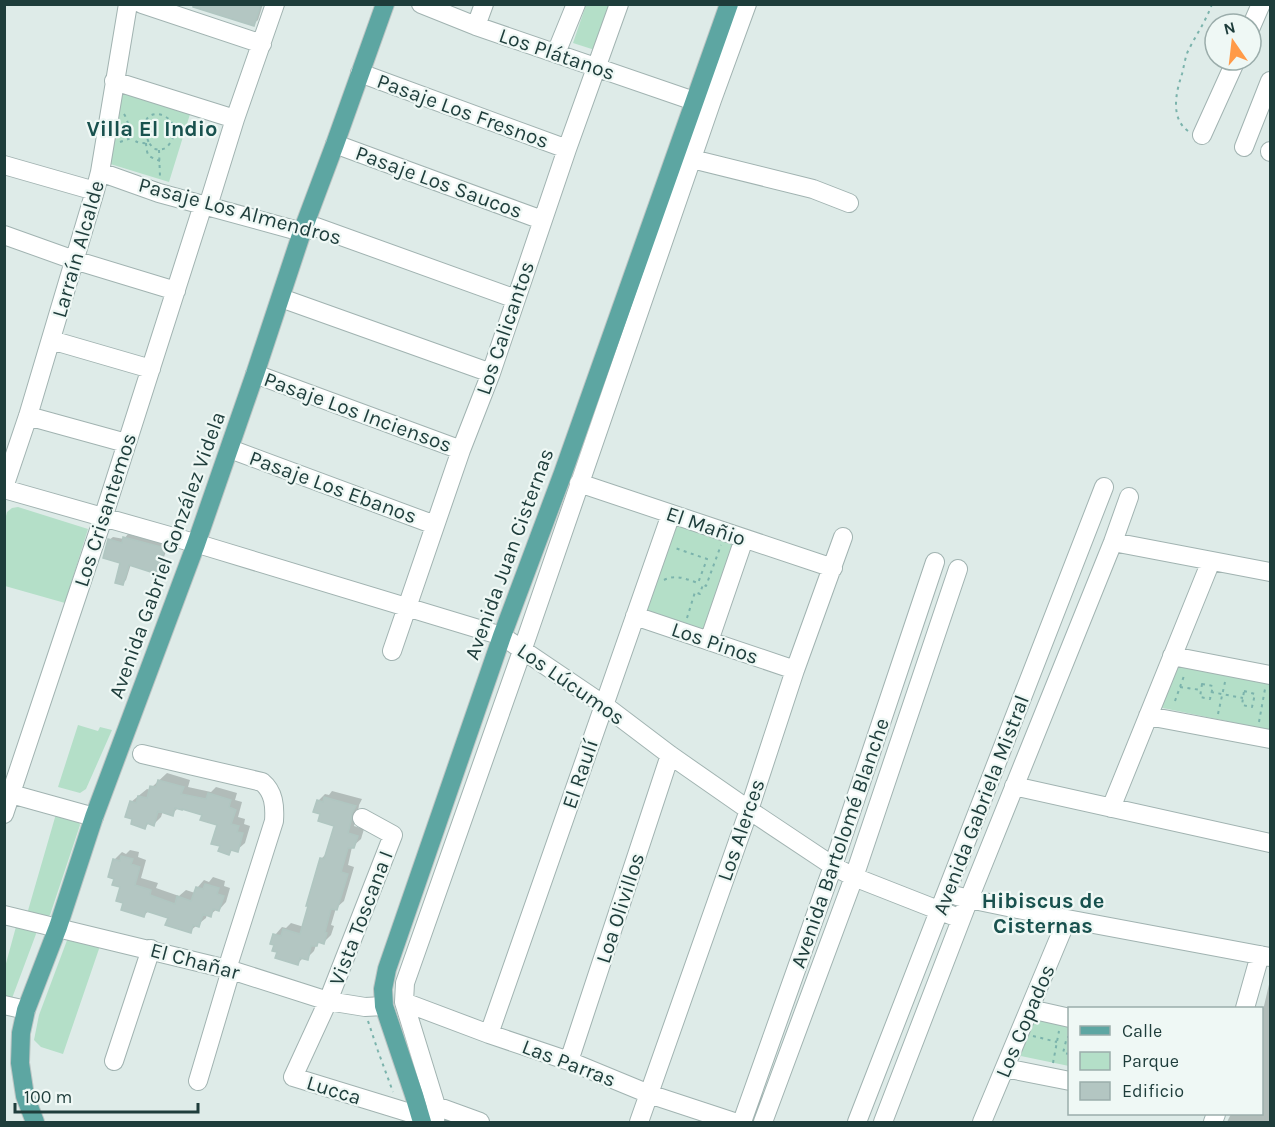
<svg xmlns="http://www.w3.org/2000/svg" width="1275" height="1127" viewBox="0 0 1275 1127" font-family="Karla,sans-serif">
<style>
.green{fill:#b4dfc8}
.shadow{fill:#0003}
.building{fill:#b3c6c2;stroke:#b0c6c1;stroke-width:1.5}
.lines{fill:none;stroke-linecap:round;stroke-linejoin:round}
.minor-casing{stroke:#a1b3b1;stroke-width:20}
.major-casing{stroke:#bcc5c4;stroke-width:20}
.path{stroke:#7bb3ac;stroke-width:2;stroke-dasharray:3 4.5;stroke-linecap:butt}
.minor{stroke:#fff;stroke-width:18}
.major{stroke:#5da6a2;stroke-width:18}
.labels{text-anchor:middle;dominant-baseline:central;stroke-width:4.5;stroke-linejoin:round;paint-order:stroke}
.street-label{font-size:21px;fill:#1e3d3b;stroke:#eff8f5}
.neighbourhood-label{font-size:22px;font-weight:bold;fill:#18514e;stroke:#eff8f5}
</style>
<rect width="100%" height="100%" fill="#deebe8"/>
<!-- green -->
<path class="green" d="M586 5H614L598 51 573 43Z
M120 88 191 111 169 182 107 163Z
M18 507 88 529 65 603 5 586V520L7 512 12 508Z
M675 525 737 546 707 633 645 612Z
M1176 666 1270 684V730L1158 707Z
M78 725 98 731 100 727 112 730 86 789 80 793 58 787Z
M56 814 79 822 80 825 50 915 43 919 27 914Z
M17 923 35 929 36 934 11 1001 5 999V967Z
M69 935 100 946 63 1054 41 1047 34 1040 39 1015Z
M1032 1016 1069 1024V1066L1016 1055Z"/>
<!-- shadow -->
<path class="shadow" d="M191 4H263L258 20 253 24Z
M128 534 168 545 160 569 157 573 131 564 126 580 123 583 122 562 109 540 113 537 124 539Z
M167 773 190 780 188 787 211 792 216 787 237 793 235 800 242 802 238 817 245 819 244 824 250 826 245 843 237 850 233 849 229 853 222 845 219 824 204 814 178 808 172 814 163 811 161 817 154 824 149 823 145 827 131 802 147 789 151 790 152 787Z
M332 791 362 799 359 805 358 812 354 826 364 829 361 839 352 847 348 865 354 867 344 901 336 908 331 925 334 926 331 935 324 942 320 941 316 945 314 951 307 958 304 957 298 963 279 951 275 935 282 927 286 928 291 923 304 927 321 859 328 852 336 825 322 813 318 801 325 794 329 795Z
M130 850 139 852 138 857 146 860 141 878 158 883 156 888 179 896 186 890 195 893 197 888 204 880 209 882 213 877 225 881 224 886 230 888 226 902 219 910 217 909 210 915 207 914 206 918 190 931 170 917 149 911 144 915 125 902 114 860 122 852 126 854Z
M1270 980V1122H1227L1231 1114H1262V1009L1264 1006Z"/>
<!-- building -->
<path class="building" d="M193 4H261L254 26 193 7Z
M123 537 165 548 157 574 129 565 123 585 115 583 120 563 103 558 108 539 122 543Z
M158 780 184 787 181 794 206 799 208 793 231 800 229 807 236 810 231 824 239 826 237 832 243 833 238 852 231 850 229 855 218 851 220 846 211 844 217 825 200 820 202 815 182 809V810L175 808 173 816 158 811 154 826 147 823 145 829 131 824 132 819 125 817 130 801 136 803 138 796 147 798 150 786 156 787Z
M324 797 356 806 352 813 351 821 348 833 358 836 354 848H348L341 872 348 874 337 910 331 909 325 932 327 933 324 944 318 942 317 946H311L308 960 300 958 298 965 275 958 277 952 272 951 274 945 270 944 273 934 281 936 283 929 300 934 308 906H306L320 858 324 859 334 826 318 821 320 814 313 812 317 800 323 802Z
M121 856 133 859 131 864 140 867 135 885 151 890 150 895 175 904 177 896 191 901 196 887 203 889 205 884 219 888 217 894 224 896 219 911 213 909 211 917 203 914 199 927 193 925 191 933 165 925 168 918 146 911 144 917 121 910 123 903 116 901 120 887 112 885 114 879 108 877 113 859 120 861Z"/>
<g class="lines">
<defs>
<path id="minor" d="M142 4 262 44
M421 4 476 26 694 101
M476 26 484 4
M1251 27 1261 4
M556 53 576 4
M360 73 567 149
M114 81 235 119
M1202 135 1236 60
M335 144 542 220
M1244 147 1270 81
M1270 152V151
M692 159 813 189 849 203
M4 165 95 191
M100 172 159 193 302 232 316 227 516 299
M208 206 235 119 275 4
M4 235 74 260 176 291
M281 298 491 373
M51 340 151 369
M255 374 461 450
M28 416 126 443
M230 449 435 525
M579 483 833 568
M4 487 28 416 95 191 100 172 128 4
M4 489 205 546 502 636 604 705 670 755 749 810 833 866 854 877 961 919
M1113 542 1270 572
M635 616 795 670
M709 641 744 539
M392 651 461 450 491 373 567 149 619 4
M1172 656 1270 675
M1148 716 1270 739
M142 754 262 782C274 792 275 806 274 821L227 969
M1014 786 1270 843
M4 792 94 817
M1111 808 1211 561
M4 814 103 518 203 205
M362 818 393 835 328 1001 293 1077 420 1116
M957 896 969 899 1067 919 1270 957
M4 915 231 970 328 1001 365 1007 384 1006
M404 1002 489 1034 569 1061 649 1094 734 1122
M4 1005 26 1010
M1245 1008 1260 955
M1030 1009 1070 1018
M489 1034 671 514
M114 1061 151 949
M569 1061 670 755
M1005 1068 1070 1081
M198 1081 231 970
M436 1106 480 1122
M435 1122 436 1106 404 1002 405 983 522 651 712 100 747 4
M639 1122 749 810 795 670 843 537
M742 1122 833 866 935 562
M763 1122 854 877 958 569
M857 1122 1104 487
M883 1122 969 899 1113 542 1129 497
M982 1122 1067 919
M1213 1122 1216 1114"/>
<path id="major" d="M35 1122 25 1096 20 1063 21 1033 26 1010 58 927 94 817 196 544 255 374 302 232 335 144 385 4
M422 1122 414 1095 384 1006 383 989 387 969 502 636 563 473 729 4"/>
</defs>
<!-- minor casing -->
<use href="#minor" class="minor-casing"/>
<!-- major casing -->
<use href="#major" class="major-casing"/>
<!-- path -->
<path class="path" d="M124 114C133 128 124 145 149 143 129 96 191 114 170 143 166 150 161 150 154 149L149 143
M1188 131C1170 118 1176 92 1182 74 1184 66 1185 58 1188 51 1196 35 1206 21 1212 4
M120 142 131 138
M146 143C147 157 148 156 160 161
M159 150 160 177
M664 580C676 574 686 579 698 583L707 559 675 548
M687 618 695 592 700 594 703 584 706 586 721 545
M1202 684 1213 686 1210 699 1200 697Z
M1180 687 1201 690
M1244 691 1255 694 1252 707 1242 705Z
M1211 692 1243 698
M1175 701 1185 673
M1218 714 1225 682
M1259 722 1265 689
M368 1021 378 1051 393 1092
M1033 1036 1057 1042
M1070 1037H1067L1063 1053 1070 1054
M1053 1063 1059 1031"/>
<!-- minor -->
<use href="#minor" class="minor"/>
<!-- major -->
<use href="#major" class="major"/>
</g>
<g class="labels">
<!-- street labels -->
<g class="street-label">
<text transform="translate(557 54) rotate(19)">Los Plátanos</text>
<text transform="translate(463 111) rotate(20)">Pasaje Los Fresnos</text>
<text transform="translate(439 182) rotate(20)">Pasaje Los Saucos</text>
<text transform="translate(240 211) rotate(15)">Pasaje Los Almendros</text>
<text transform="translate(78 249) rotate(-74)">Larraín Alcalde</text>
<text transform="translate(505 328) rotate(-71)">Los Calicantos</text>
<text transform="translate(358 412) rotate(20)">Pasaje Los Inciensos</text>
<text transform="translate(333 487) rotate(20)">Pasaje Los Ebanos</text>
<text transform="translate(105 510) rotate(-72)">Los Crisantemos</text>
<text transform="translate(706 526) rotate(19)">El Mañio</text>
<text transform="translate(509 554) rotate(-70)">Avenida Juan Cisternas</text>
<text transform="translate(167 555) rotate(-70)">Avenida Gabriel González Videla</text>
<text transform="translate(715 643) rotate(19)">Los Pinos</text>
<text transform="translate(571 684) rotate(35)">Los Lúcumos</text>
<text transform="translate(580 774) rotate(-71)">El Raulí</text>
<text transform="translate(981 805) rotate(-69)">Avenida Gabriela Mistral</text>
<text transform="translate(741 830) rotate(-71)">Los Alerces</text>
<text transform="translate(840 843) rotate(-71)">Avenida Bartolomé Blanche</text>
<text transform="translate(620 908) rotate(-72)">Loa Olivillos</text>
<text transform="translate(361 918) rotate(-69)">Vista Toscana I</text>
<text transform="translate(195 961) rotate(15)">El Chañar</text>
<text transform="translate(1025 1021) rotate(-67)">Los Copados</text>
<text transform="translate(569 1063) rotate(21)">Las Parras</text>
<text transform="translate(334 1090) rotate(17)">Lucca</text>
</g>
<!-- neighbourhood labels -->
<g class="neighbourhood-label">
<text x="152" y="129">Villa El Indio</text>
<text x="1043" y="901">Hibiscus de<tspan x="1043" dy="25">Cisternas</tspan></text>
</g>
</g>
<!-- border -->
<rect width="1275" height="1127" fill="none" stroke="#1e3d3b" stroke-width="12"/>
<!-- legend -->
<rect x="1068" y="1007" width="195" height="108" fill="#eff8f5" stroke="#9badab" stroke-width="1.5"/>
<rect x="1080" y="1026" width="30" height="9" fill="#5da6a2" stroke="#9badab" stroke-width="1.5"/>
<text x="1122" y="1037" font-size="18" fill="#1e3d3b">Calle</text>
<rect x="1080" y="1052" width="30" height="18" fill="#b4dfc8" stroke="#9badab" stroke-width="1.5"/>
<text x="1122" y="1067" font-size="18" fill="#1e3d3b">Parque</text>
<rect x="1080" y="1082" width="30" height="18" fill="#b3c6c2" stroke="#9badab" stroke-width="1.5"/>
<text x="1122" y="1097" font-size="18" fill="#1e3d3b">Edificio</text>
<!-- north arrow -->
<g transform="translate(1233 42) rotate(346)"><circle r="28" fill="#eff8f5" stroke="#9badab" stroke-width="1.5"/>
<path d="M0-4.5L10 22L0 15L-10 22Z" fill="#ff9a48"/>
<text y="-9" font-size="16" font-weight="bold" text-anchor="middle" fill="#1e3d3b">N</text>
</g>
<!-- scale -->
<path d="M15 1103v9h183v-9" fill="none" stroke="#1e3d3b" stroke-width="3"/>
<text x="24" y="1103" font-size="18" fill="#1e3d3b" stroke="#eff8f5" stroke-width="4.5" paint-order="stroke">100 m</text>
</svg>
